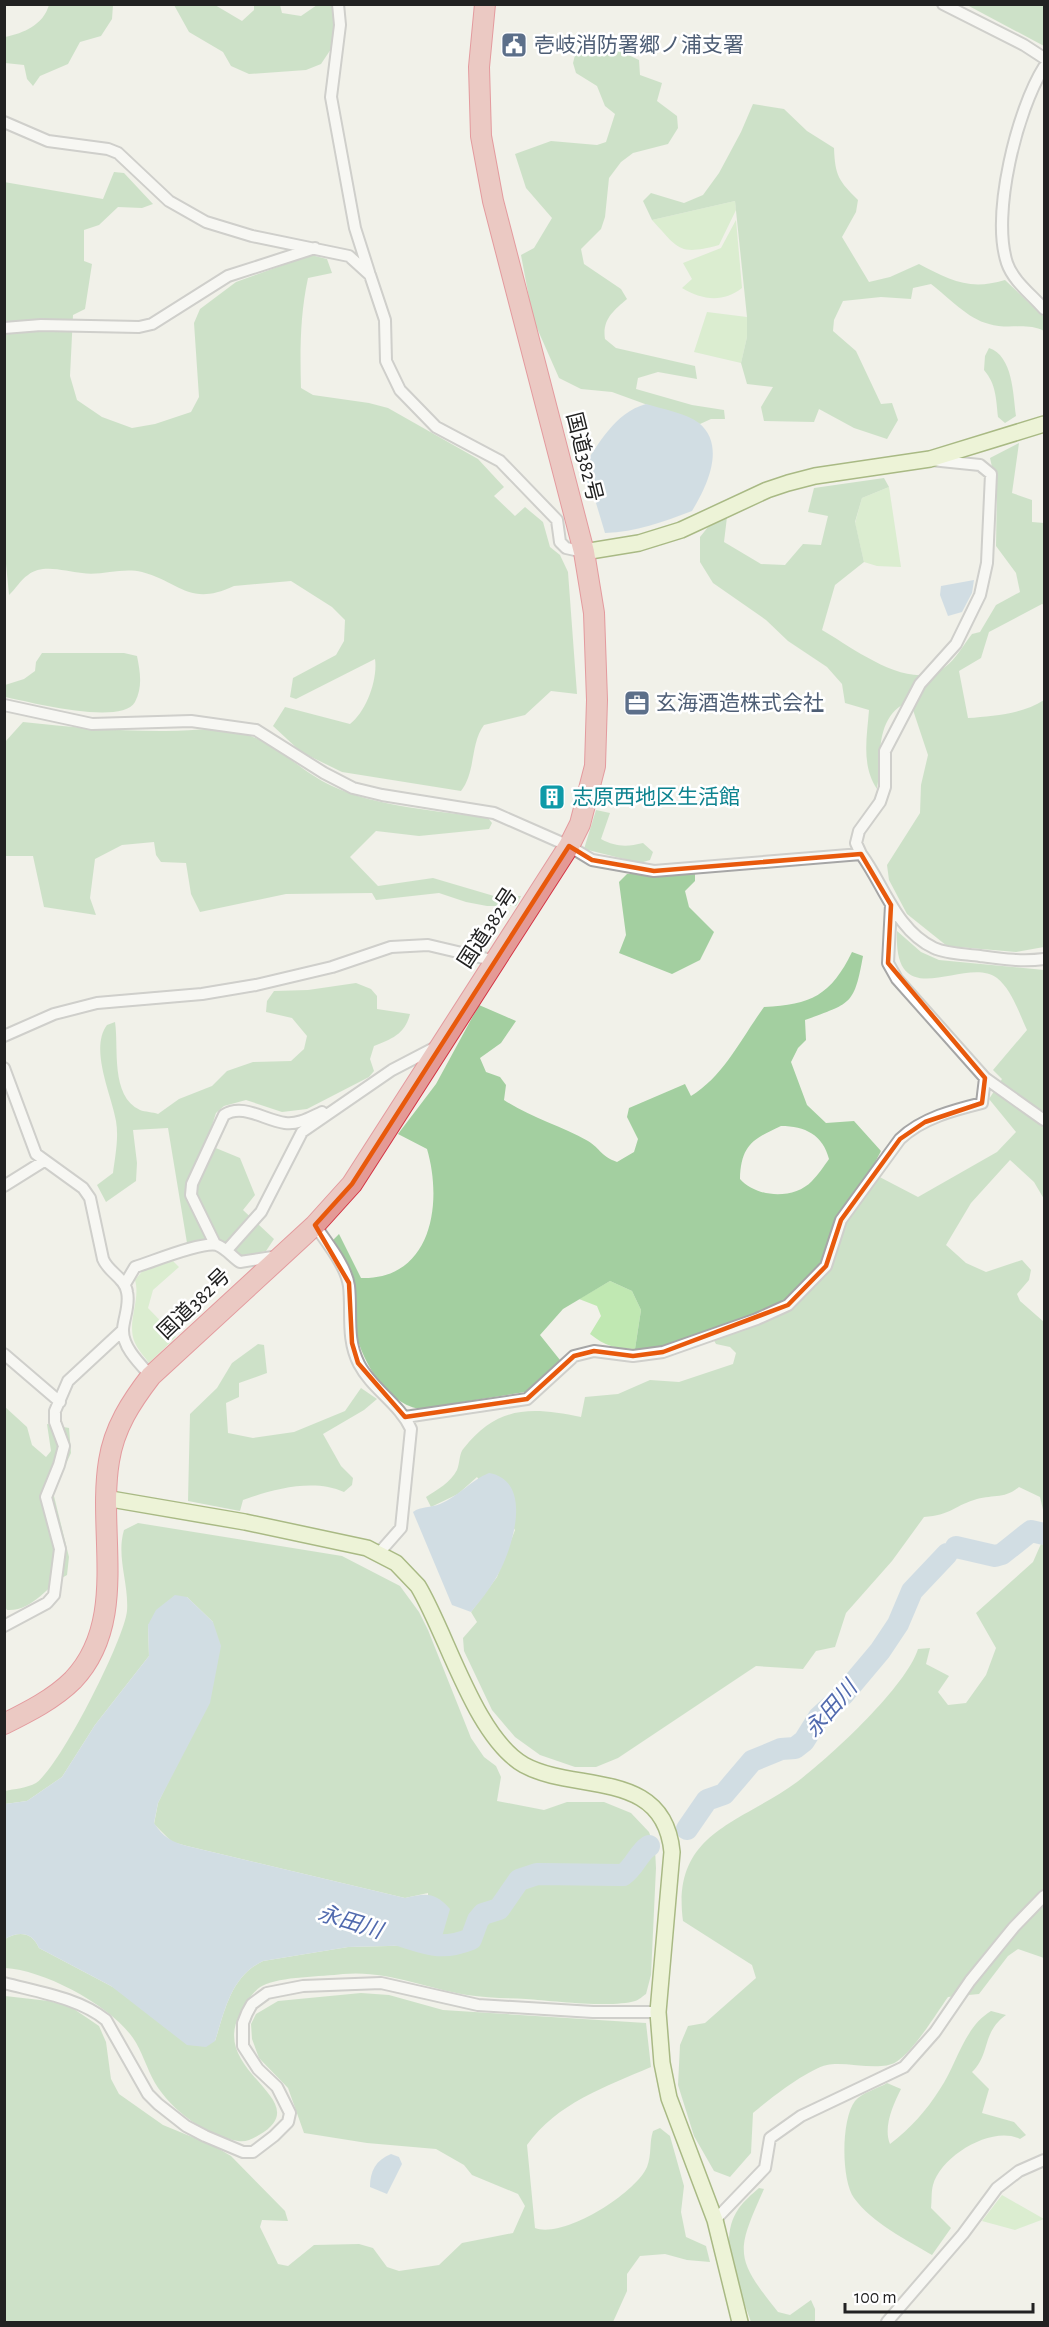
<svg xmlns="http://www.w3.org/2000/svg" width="1049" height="2327" viewBox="0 0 1049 2327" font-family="'Alegreya Sans','Noto Sans JP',sans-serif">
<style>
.grass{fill:#c0e8b2}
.forest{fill:#a3cfa0;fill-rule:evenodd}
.water{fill:#acc6dc}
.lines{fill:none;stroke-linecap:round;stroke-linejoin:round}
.river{stroke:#acc6dc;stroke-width:22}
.street-casing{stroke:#a6a6a6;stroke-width:14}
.secondary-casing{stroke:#52770a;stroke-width:18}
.highway-casing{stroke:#d43243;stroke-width:22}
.street{stroke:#fff;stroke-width:10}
.secondary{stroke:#e8f7c1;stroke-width:15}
.highway{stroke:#e49a96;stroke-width:20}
.marked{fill:none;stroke:#e8590c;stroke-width:4.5;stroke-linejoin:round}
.labels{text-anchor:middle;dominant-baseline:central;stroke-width:5;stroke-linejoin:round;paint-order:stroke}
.service-label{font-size:21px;fill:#4e5e75;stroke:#fff;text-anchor:start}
.street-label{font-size:21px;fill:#222;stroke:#fff}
.culture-label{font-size:21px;fill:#0d838f;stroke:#fff;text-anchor:start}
.water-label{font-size:22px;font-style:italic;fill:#516aae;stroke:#fff}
</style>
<rect width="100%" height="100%" fill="#f1f1e9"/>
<!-- grass -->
<path class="grass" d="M735 201 736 210 719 245C678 256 679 249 652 220Z
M736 220 742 288C723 303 702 300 682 288L692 279 683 263 721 248Z
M707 312 747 317V337L741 363 694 352Z
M889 487 901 567 877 566 864 562 855 523 862 498Z
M173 1261 179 1267 153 1290 148 1308 176 1337 149 1363C145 1357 138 1350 135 1343 126 1322 141 1301 135 1280L144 1269Z
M610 1281 632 1291 641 1310 635 1349C616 1349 605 1346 590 1334L601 1316 597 1306 579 1299Z
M1002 2195 1044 2219 1015 2230 982 2221Z"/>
<!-- forest -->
<path class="forest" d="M49 5H113L112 19 101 36 80 42 68 64 40 76 33 86 27 79 24 65 5 63V37C24 33 43 25 49 5Z
M174 5H215L242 21 254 10V5H280L282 13 301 16 317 5H334L336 27 331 49 321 64 306 70 249 74 231 66 223 52 189 32Z
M967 5H1044V46Z
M593 45H607L639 60 640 75 662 83 657 101 677 116 678 128 668 144 633 153 621 162 609 178 605 217 601 229 581 249 584 264 621 289 627 299C613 311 602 320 605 339L616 348 695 366 697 379 658 372 638 378 636 389 692 405 724 410 725 419H711L700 424 612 392 581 389 559 378 533 319 521 255 534 248 552 218 526 188 515 154 551 141 597 145 606 142 615 114 605 106 597 86 576 73 573 63 576 51Z
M753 104 784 109 807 131 834 148C835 176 839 181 858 200L856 212 842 237 869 282 890 277 919 264C950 280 969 291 1005 280L1044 317V331C1027 322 1007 330 989 324 968 319 948 297 931 284L913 288 911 299 881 297 843 301 834 320 833 331 856 351 881 404 892 403 898 420 887 439 854 428 819 409 814 422 764 421 761 407 773 387 747 384 741 363 747 337V317L735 201 652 220 643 201 651 193 684 203 703 195 719 173 741 132Z
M114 172 124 173 153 204 142 208 118 207 99 225 84 230V261L92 264 85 309 73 315 70 376 77 400 102 417 132 428 155 424 191 412 199 397 194 323 200 309 236 282 311 255 327 259 332 273 308 278C300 315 300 351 301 388L313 395 369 403 388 408 478 459 504 487 494 496 515 516 525 507 543 522 550 547 560 555 568 572 577 694 551 691 525 715 484 725C470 744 476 772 461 791L342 772 301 752 273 726 285 707 350 724C366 712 378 680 375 659L296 699 290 697 293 678 336 655 344 641 345 620 332 607 291 581 234 586C189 607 180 582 142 572 122 567 102 576 82 573 66 572 43 563 28 575 20 580 16 589 9 595L4 543V182L103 199Z
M989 348C1013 356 1013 394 1016 416L1005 423 998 417C996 398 996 384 984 370L985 356Z
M1019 443 1012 493 1032 500V522L1044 523V605L1042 604 989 632 981 658 959 671 968 718C993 716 1023 714 1044 700V947L1016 952 947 946 907 914 889 880 887 865 920 813 921 785 928 755 913 710 902 705C874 723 882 761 877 789 861 765 867 737 869 710L845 703 842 684 827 667 788 641 766 620 713 583 700 562V537L708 527 727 517 724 542 761 564 785 565 803 544 821 545 828 516 808 512 814 488 884 478 889 487 862 498 855 522 864 562 835 585 822 630C852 647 911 694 945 667 956 659 964 644 972 634L980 632 996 605 1020 592 1016 573 996 546 997 489 990 458Z
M42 653H124L137 656C140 671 143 687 135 702 121 726 30 702 5 697V685L24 679 35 671 36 662Z
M23 722C68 727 114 731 160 731 186 732 212 726 237 732 273 739 299 771 332 786 377 807 439 811 488 818L492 823 489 829 419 836 376 831 350 857 378 886 433 878 494 896H521L516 906H487L466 902 439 893 376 900 372 893 286 894 200 912 191 894 186 863 161 862 156 855 154 842 122 845 95 859 90 898 96 915 44 907 33 856H5V742Z
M596 810 610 813 601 839C616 847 627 847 643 843L653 852 650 860 640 863 584 849Z
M627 874H695V881L685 891 689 907 714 932 700 960 672 974 619 953 626 935 619 882Z
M897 931 921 952 939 960 1044 970V1199L1034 1182 1010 1160 971 1203 946 1245 966 1263 986 1272 1022 1260 1031 1270 1029 1280 1017 1294 1020 1301 1044 1322V1514L1040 1497 1019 1487C1004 1500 991 1494 974 1500 952 1507 951 1515 924 1517L892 1561 846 1613 835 1647 816 1651 803 1669 756 1666 618 1758 596 1767H575L540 1755 515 1737 492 1710 464 1651 463 1638 477 1622 471 1612 497 1577 515 1530 477 1477 458 1494 431 1507 426 1497C437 1490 451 1482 457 1470 460 1463 459 1453 464 1448 498 1405 532 1407 581 1417L585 1397 618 1394 650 1380 679 1382 733 1364 736 1353 730 1347 716 1344 708 1330 655 1349H635L641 1310 632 1291 610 1281 563 1309 540 1335 560 1360 525 1392 419 1409C384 1402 358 1356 354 1322 353 1307 357 1292 352 1276 348 1264 339 1251 333 1240L339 1234 361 1278C432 1280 443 1203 427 1149L398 1134 436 1084 479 1005 516 1021 501 1043 480 1058 486 1072 500 1077 506 1085 504 1100C530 1117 561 1126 588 1141 601 1149 600 1156 617 1162L634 1152 638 1139 627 1117 629 1108 685 1084 691 1096C724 1076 742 1037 764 1007 811 1005 831 995 852 952L863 956C854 1006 851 1003 805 1020L806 1040 798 1048 791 1062 807 1105 826 1123 854 1121 881 1151 870 1172 918 1197 997 1152 1016 1132 989 1099 1002 1079 993 1070 1027 1030C1019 1013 1012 990 997 978 965 954 893 1018 897 931ZM781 1126C805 1126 823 1135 829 1159 824 1166 818 1175 812 1181 794 1200 757 1198 740 1179 741 1145 753 1139 781 1126Z
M356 983 371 989 377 996V1009L410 1014C405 1034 392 1039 374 1046L370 1059 374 1071 369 1077 307 1109 282 1112 246 1100 224 1106 216 1113 206 1144 240 1158 255 1195 243 1210 274 1239 266 1251 238 1257C220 1235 214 1239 187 1243L168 1128 133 1130 137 1163 136 1181 106 1202 97 1185 113 1173C115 1157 119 1138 116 1121 112 1096 89 1049 107 1025L115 1022C119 1048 110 1096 140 1110 145 1112 153 1112 158 1114L179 1099 212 1086 227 1071 253 1062 291 1061 304 1049 307 1036 292 1018 266 1012 267 1001 274 991 308 990Z
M258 1344 264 1345 267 1373 239 1383V1397L226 1403 228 1433 253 1438 294 1432 345 1411 361 1388 377 1399 364 1410 323 1434 341 1466 353 1478 352 1485 344 1492C314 1478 273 1489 243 1500L240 1511 188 1501 190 1414 217 1388 232 1363Z
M4 1406 27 1427 32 1445 46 1457 51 1451 47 1424 69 1428 71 1453 53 1492 69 1557 67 1575C48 1585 32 1612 7 1610L4 1605Z
M138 1523 342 1556 400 1586 419 1612 428 1630 471 1738 484 1757 496 1766 501 1777 497 1801 544 1810 567 1802H604L631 1813 649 1832 655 1849 656 1868 651 1975 646 1994C643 1996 639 2000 635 2001 612 2008 552 2001 526 1999 507 1998 486 1998 467 1995 425 1988 387 1970 343 1974 322 1977 281 1976 262 1986 253 1991 245 2004 240 2014 208 2073 319 2100 259 2135 252 2139 247 2142 238 2141 205 2135 172 2111 155 2083 147 2069 142 2051 133 2038 110 2005 44 1970 5 1968V1939C19 1931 32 1932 39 1948L215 2041C225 2010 231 1976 263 1961L348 1947 428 1945V1893L405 1898 187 1846 172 1842 154 1824 158 1803 175 1768 213 1622 187 1597 148 1625 149 1656 95 1725 62 1777 27 1801 5 1804V1791C14 1789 27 1788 36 1783 60 1767 124 1640 127 1611 129 1583 116 1557 124 1530Z
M1044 1537V1958L1018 1949 1008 1956 979 1994 948 1997C936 2014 913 2052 896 2062 880 2072 846 2061 827 2065 808 2069 768 2100 753 2113L751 2153 730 2177 714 2171 694 2136 678 2085 680 2045 688 2026 705 2023 756 1978 752 1965 683 1921C671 1832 740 1824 797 1782 830 1757 906 1687 918 1649L930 1648 926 1664 949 1676 938 1692 948 1705 966 1703 986 1675 996 1648 976 1613 1033 1562Z
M361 1993 389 1995 443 2010 646 2023 651 2067C605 2087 557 2103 527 2145L535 2228C563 2239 635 2194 647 2167 652 2154 649 2143 653 2131L660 2128 670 2136 684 2186 681 2212 686 2237 706 2246 710 2262 687 2260 665 2254 640 2256 627 2274V2291L613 2322H5V1996L49 2001 71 2007 99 2026 106 2042 111 2079 119 2094 163 2125 214 2146 231 2156 285 2211 288 2221 262 2220 260 2227 278 2264 288 2266 314 2245 359 2244 373 2248 387 2267 399 2271 439 2265 462 2243 513 2233 525 2206 518 2194 472 2175 464 2165 436 2149 367 2143 304 2133 288 2088 259 2058 252 2039 251 2024 256 2014 278 2001Z
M991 2011 1006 2015C981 2033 991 2054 972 2072L989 2089 982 2113 1014 2122 1026 2135 1020 2139C992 2125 941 2156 933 2185 931 2192 932 2201 931 2208L951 2228 932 2255C907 2240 872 2223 854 2198 841 2180 841 2119 855 2101 861 2093 879 2088 887 2083L901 2089C893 2105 883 2127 890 2144 911 2128 926 2111 940 2089 957 2064 964 2027 991 2011Z
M759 2188 764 2189C736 2252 734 2257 778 2312L790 2315 811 2300 815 2309V2322H751C740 2289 715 2242 739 2208 744 2201 752 2194 759 2188Z"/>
<!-- water -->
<path class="water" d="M646 404C662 409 686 413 699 423 727 446 706 488 692 511 663 522 636 532 605 533L593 493 581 470C599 444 614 413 646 404Z
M974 580 972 593 962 612 948 616 940 595 941 586Z
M489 1473C535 1481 512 1551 496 1578 489 1590 480 1601 471 1612L452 1605 413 1512C421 1506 431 1508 440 1504 459 1496 471 1480 489 1473Z
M175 1595 187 1597 213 1622 221 1646 210 1703 158 1803 154 1823C163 1837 172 1842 187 1846L405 1898C426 1893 435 1892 450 1909L441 1940 427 1945 348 1947 263 1961C231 1976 225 2010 215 2041L206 2047 187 2045 111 1986 39 1948C32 1932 19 1931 5 1939V1804L27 1801 62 1777 95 1725 149 1656 148 1625 156 1610Z
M391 2154 399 2157 402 2164 387 2194 370 2187C370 2171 376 2160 391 2154Z"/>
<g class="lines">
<!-- river -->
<path class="river" d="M956 1547 995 1556 1002 1554 1031 1531 1044 1534
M687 1829 707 1800 724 1794 752 1761 781 1749 795 1748 804 1741 819 1717 843 1695 880 1651 898 1624 912 1591 947 1554
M399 1935C428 1944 441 1951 471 1939L478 1920 483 1914 499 1909 519 1880 537 1874 623 1875C635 1867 638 1853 649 1846"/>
<defs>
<path id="street" d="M338 4 340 25 331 97 355 228 369 272
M943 4 1024 45 1044 58
M1044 67C1017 110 991 214 1007 263 1013 281 1032 295 1044 309
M4 122 48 141 108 149 118 153 169 201 206 222 252 236 349 256 359 265 370 275 385 320 386 361 400 390 436 427 500 461 557 520 560 542 566 548 584 552
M4 328 41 325 139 327 152 324 228 276 315 248
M4 705 92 724 191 721 256 730 324 773 353 788 382 795 494 813 569 846 592 860 654 871 861 854C884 885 896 930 934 948 947 954 966 954 980 956 1002 959 1022 962 1044 959
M861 854 856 843 859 831 880 802 885 787V751L920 684 956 644 980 595 987 563 991 474 980 465 931 460
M891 905 888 963 897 979 985 1078 1044 1120
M4 1036 54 1014 97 1003 202 994 256 985 332 967 391 947 428 945 496 961
M4 1068 36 1154 83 1188 90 1198 103 1259C108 1272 125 1278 127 1292 130 1305 124 1317 123 1329 122 1347 140 1364 151 1376
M4 1186 44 1161
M315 1225C326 1242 346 1265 349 1286 352 1312 346 1339 359 1364 372 1389 399 1403 411 1429L401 1528 379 1553
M215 1244 191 1195 192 1184 224 1115C243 1103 264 1120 285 1123 298 1125 311 1117 322 1112
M227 1250 261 1212 302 1132 392 1070 438 1046
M125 1284 135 1267C152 1262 202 1241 217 1245 227 1249 232 1257 240 1262L279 1256
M4 1354 60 1402
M405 1417 527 1399 574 1356 594 1351 633 1356 663 1352 757 1319 788 1305 826 1266 841 1220 900 1139C922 1118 954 1110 982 1103L985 1078
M4 1626 47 1603 54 1595 60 1549 46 1497 59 1465 64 1446 55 1422V1411L68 1381 123 1330
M4 1983C38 1992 79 1998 106 2020L148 2094 158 2104 186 2126 205 2136 243 2152H253L274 2136 288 2122 290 2113 277 2087 258 2069 243 2046V2023L247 2013 252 2004 267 1993 303 1986 381 1983 478 2005 593 2012H658
M715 2220 765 2168 770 2138 801 2116 904 2067 935 2032 970 1981 1014 1927 1044 1896
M887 2322 963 2234 997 2188 1019 2171 1044 2160"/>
<path id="secondary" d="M584 552 639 543 681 530 767 490 788 483 815 476 930 459 1044 424
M105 1498 245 1522 367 1548 396 1563 418 1586C447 1634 475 1737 524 1765 575 1793 664 1768 672 1852L658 2012 662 2063 669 2098 715 2220 740 2322"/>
<path id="highway" d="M4 1724C28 1712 54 1699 73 1680 129 1621 97 1533 109 1461 114 1428 131 1402 151 1376L315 1225 352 1184 569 846 580 824 595 766 597 700 594 613 584 552 493 201 481 136 479 67 485 4"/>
</defs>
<!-- street casing -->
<use href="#street" class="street-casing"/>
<!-- secondary casing -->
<use href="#secondary" class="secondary-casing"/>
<!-- highway casing -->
<use href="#highway" class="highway-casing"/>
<!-- street -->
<use href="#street" class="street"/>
<!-- secondary -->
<use href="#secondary" class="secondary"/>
<!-- highway -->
<use href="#highway" class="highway"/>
</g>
<!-- marked area -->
<path d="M0 0H1049V2327H0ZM569 846 592 860 654 871 861 854 891 905 888 963 985 1078 982 1103 925 1122 900 1139 841 1220 826 1266 788 1305 663 1352 633 1356 594 1351 574 1356 527 1399 405 1417 358 1363 352 1343 349 1283 315 1225 352 1184Z" fill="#f1f1e9" fill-opacity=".55" fill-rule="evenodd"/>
<path class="marked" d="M569 846 592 860 654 871 861 854 891 905 888 963 985 1078 982 1103 925 1122 900 1139 841 1220 826 1266 788 1305 663 1352 633 1356 594 1351 574 1356 527 1399 405 1417 358 1363 352 1343 349 1283 315 1225 352 1184Z"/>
<!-- icons -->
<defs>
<symbol id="civic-square" viewBox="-11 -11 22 22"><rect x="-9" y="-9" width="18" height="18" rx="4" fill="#5c6f8a" stroke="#fff"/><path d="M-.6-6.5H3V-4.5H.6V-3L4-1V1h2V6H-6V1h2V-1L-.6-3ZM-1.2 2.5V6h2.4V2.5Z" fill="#fff"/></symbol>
<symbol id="office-square" viewBox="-11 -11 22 22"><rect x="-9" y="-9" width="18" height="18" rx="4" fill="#5c6f8a" stroke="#fff"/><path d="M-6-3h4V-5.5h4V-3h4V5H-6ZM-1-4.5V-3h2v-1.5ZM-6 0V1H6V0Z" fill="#fff"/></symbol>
<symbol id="building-square" viewBox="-11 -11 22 22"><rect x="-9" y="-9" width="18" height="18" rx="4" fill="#0f9aa8" stroke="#fff"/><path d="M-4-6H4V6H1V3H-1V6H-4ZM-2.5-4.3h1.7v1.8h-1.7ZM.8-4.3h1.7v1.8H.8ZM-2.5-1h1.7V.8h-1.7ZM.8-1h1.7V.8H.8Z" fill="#fff"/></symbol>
</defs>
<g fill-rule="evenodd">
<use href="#civic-square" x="499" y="30" width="30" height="30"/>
<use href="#office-square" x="622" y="688" width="30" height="30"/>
<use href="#building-square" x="537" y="782" width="30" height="30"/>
</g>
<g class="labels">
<!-- service labels -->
<g class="service-label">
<text x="534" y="45">壱岐消防署郷ノ浦支署</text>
<text x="656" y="703">玄海酒造株式会社</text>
</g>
<!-- street labels -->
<g class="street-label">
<text transform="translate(584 457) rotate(76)">国道382号</text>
<text transform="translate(488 928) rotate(-57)">国道382号</text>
<text transform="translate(194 1304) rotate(-44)">国道382号</text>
</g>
<!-- culture labels -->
<g class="culture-label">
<text x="572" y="797">志原西地区生活館</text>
</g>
<!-- water labels -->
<g class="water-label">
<text transform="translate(831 1709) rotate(-49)">永田川</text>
<text transform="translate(350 1922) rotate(17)">永田川</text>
</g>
</g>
<!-- border -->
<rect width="1049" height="2327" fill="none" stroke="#222222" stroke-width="12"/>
<!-- scale -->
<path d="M845 2303v9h188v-9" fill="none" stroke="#222222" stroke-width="3"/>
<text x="854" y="2303" font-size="18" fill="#222222" stroke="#ffffff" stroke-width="4.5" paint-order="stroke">100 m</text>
</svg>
